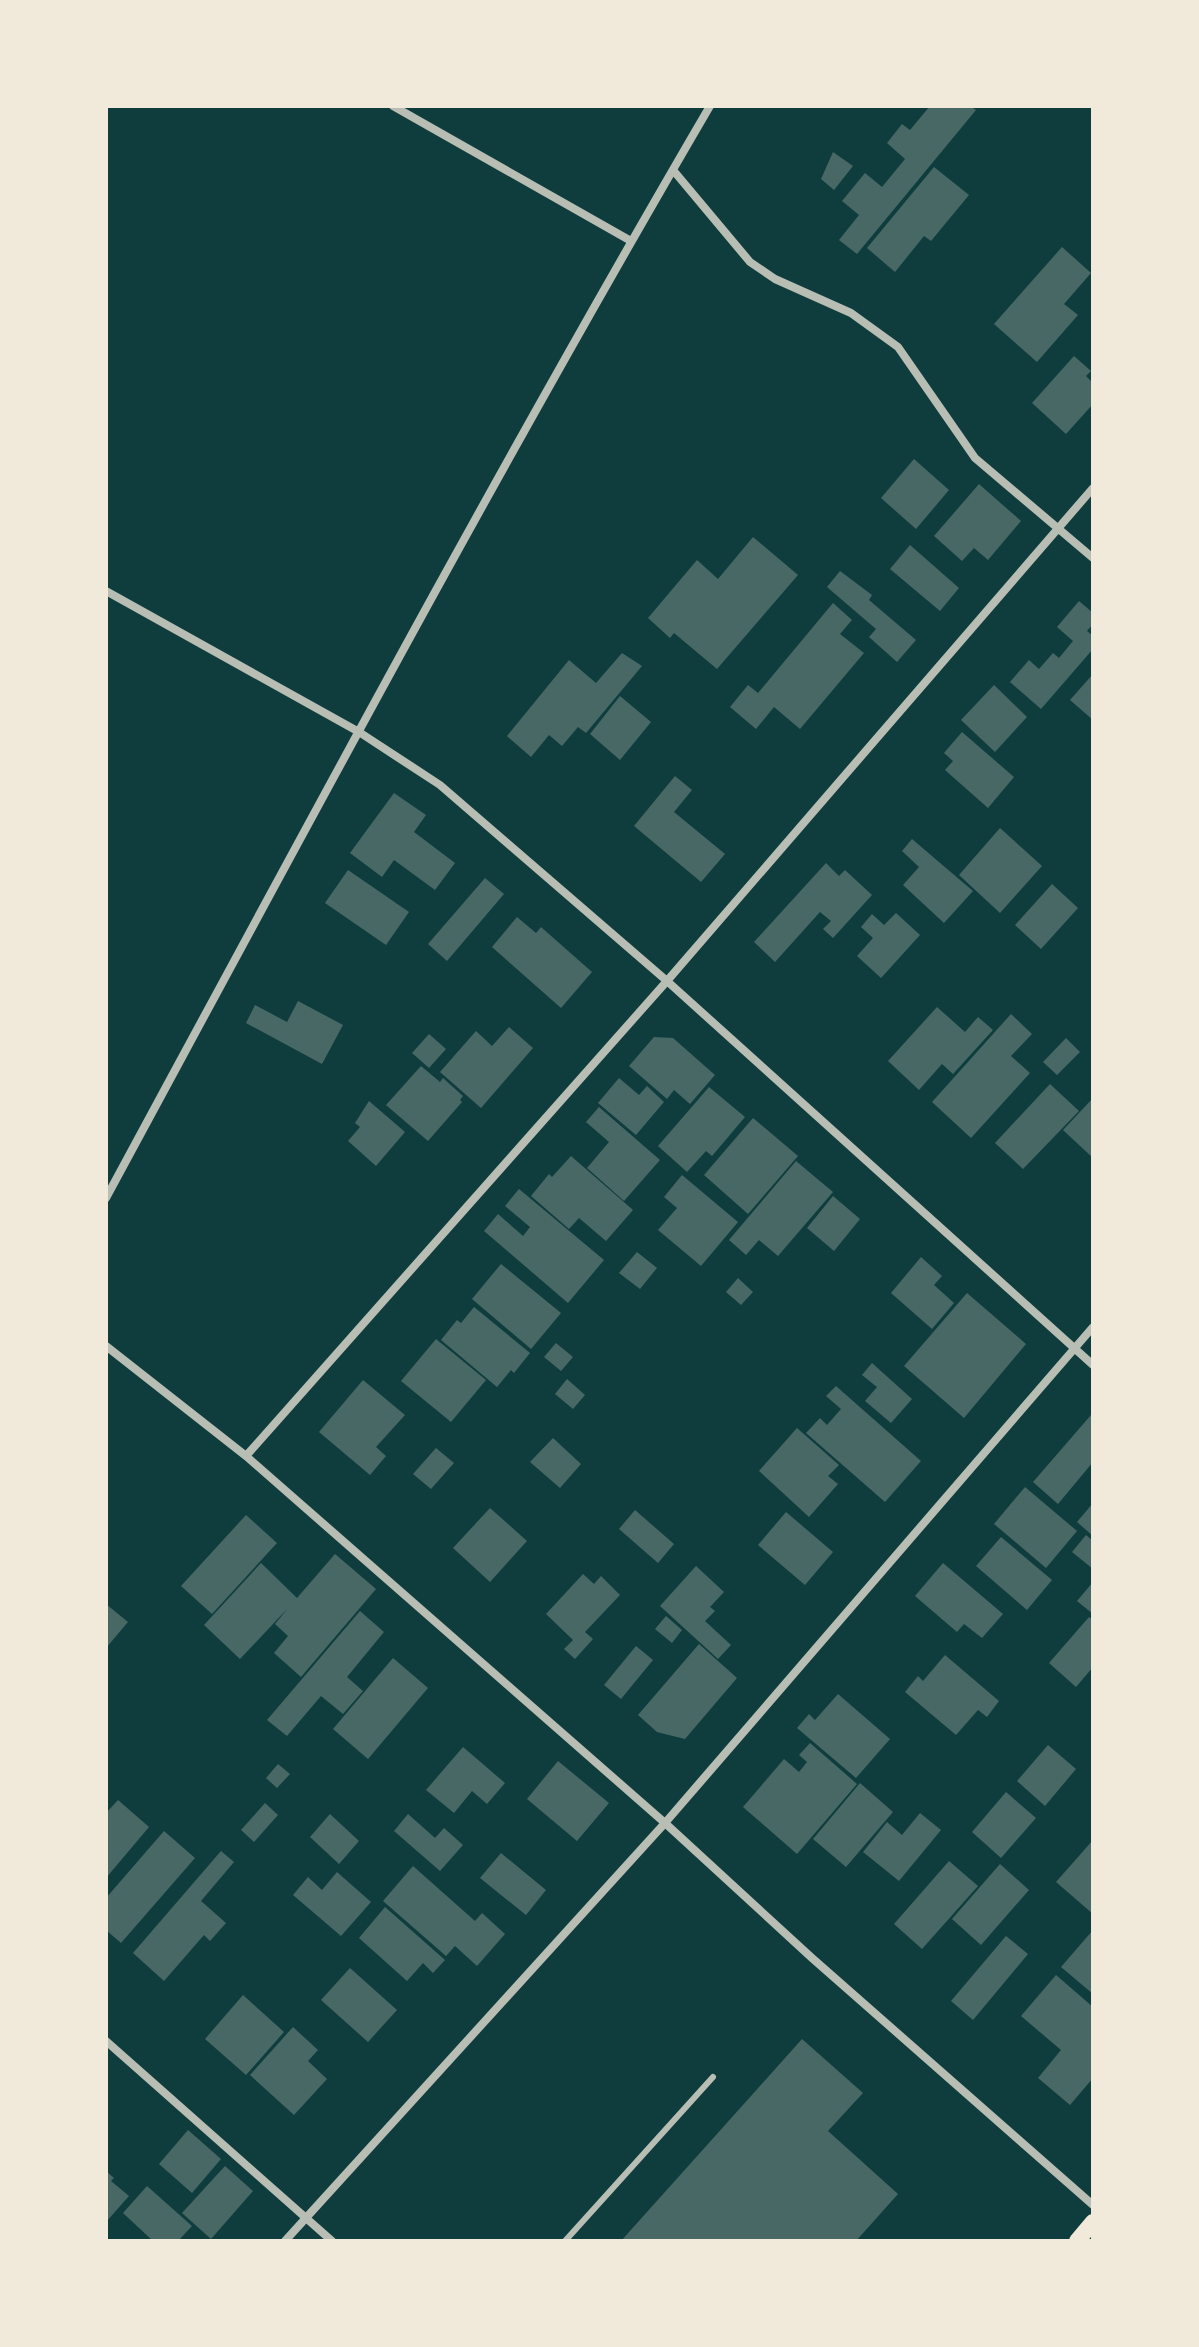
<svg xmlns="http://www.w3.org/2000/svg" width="1199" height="2347" viewBox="0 0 1199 2347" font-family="'Roboto Condensed',sans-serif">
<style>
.building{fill:#486865}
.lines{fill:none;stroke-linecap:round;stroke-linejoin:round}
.service{stroke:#b8beb3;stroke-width:6}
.minor{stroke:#b8beb3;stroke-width:8}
.secondary{stroke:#f1e9da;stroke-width:16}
</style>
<rect width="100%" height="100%" fill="#0f3d3e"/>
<!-- building -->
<path class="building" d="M930 106H970L976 110 857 254 839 240 859 215 842 201 865 173 882 187 905 159 887 143 902 124 910 130Z
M833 152 853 166 834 190 821 179Z
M934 167 969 195 931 241 924 236 895 272 867 248Z
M1062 247 1091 273 1064 304 1078 315 1037 362 994 324Z
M1074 356 1091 371 1086 376 1093 383V404L1066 434 1032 403Z
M914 459 949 490 916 529 881 498Z
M979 484 1021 521 988 560 974 548 962 561 934 536Z
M753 537 798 575 717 669 674 633 670 638 648 618 697 560 718 579Z
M910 545 959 588 940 611 890 569Z
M840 571 872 595 869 600 916 640 897 662 869 637 876 629 827 587Z
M1079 601 1093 613V624L1087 631 1093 636V649L1041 709 1010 682 1029 660 1039 669 1053 653 1059 658 1073 641 1057 627Z
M833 603 852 620 840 634 864 653 800 729 774 707 756 729 730 707 748 685 758 693Z
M622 653 642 666 586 733 578 727 562 746 549 735 531 757 507 736 569 660 596 683Z
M1093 674V720L1070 700Z
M994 685 1027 717 995 752 961 720Z
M620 696 651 722 620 760 590 734Z
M962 732 1014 777 988 808 945 770 953 761 944 753Z
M675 776 692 790 674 812 725 854 701 882 634 826Z
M394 793 426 815 414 832 455 863 435 890 394 860 382 877 350 853Z
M1000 828 1042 866 1000 913 959 875Z
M912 839 973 891 944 923 903 885 919 867 902 851Z
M826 863 839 876 845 870 872 895 833 938 823 929 831 921 820 912 775 962 754 942Z
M348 870 409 912 386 945 325 903Z
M485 878 504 894 447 961 428 944Z
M1052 884 1078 908 1041 949 1015 925Z
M896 913 920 935 881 978 857 956 873 938 861 927 872 914 884 925Z
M517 917 536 933 541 927 592 972 561 1008 492 947Z
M298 1001 343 1025 322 1064 246 1023 255 1005 287 1022Z
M937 1007 965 1032 978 1017 993 1030 953 1074 942 1064 919 1090 888 1061Z
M1011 1014 1032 1034 1011 1056 1030 1073 971 1138 932 1102Z
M509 1027 533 1048 481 1108 440 1072 476 1031 492 1046Z
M429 1034 446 1049 429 1068 412 1053Z
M654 1037 673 1038 715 1075 690 1104 674 1090 667 1099 629 1066Z
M1066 1038 1080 1052 1057 1075 1043 1062Z
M421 1066 440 1082 443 1078 463 1096 460 1100 462 1102 428 1141 386 1105Z
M619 1078 639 1095 647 1086 664 1102 636 1135 598 1103Z
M1050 1084 1079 1111 1023 1169 995 1143Z
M709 1087 745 1117 712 1156 706 1151 687 1172 658 1146Z
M1093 1098V1158L1063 1130Z
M369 1101 405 1132 376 1166 348 1141 360 1127 355 1123Z
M599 1107 660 1160 624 1201 587 1168 609 1142 586 1122Z
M753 1118 798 1156 748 1214 704 1175Z
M571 1156 633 1210 606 1241 579 1218 569 1229 531 1196 549 1174 552 1177Z
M796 1161 833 1192 778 1256 759 1240 746 1255 729 1240Z
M682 1175 738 1222 701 1266 658 1230 677 1208 664 1197Z
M519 1189 604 1260 568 1303 484 1231 498 1214 523 1236 530 1227 505 1206Z
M833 1196 860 1219 834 1251 807 1228Z
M637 1252 657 1268 640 1289 619 1273Z
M921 1257 942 1276 934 1285 954 1303 932 1329 891 1293Z
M501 1264 561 1313 531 1349 472 1299Z
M738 1278 753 1292 741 1305 726 1292Z
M967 1293 1026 1344 964 1418 904 1366Z
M474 1307 530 1353 514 1373 511 1370 497 1387 441 1340 457 1320 461 1323Z
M436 1339 486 1380 451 1422 401 1381Z
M556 1343 573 1357 561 1371 544 1357Z
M872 1363 912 1399 891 1423 865 1401 877 1387 862 1375Z
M567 1379 585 1395 573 1409 555 1394Z
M363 1380 405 1415 376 1447 386 1456 370 1475 319 1432Z
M836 1386 921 1461 885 1502 806 1433 820 1418 827 1425 841 1409 826 1396Z
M1091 1415 1093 1418V1462L1058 1504 1033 1482Z
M797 1428 839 1465 828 1476 838 1484 809 1517 759 1471Z
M553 1438 581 1464 560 1488 530 1462Z
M436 1448 454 1463 431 1489 413 1474Z
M1025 1487 1077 1531 1046 1568 994 1524Z
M1093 1503V1536L1077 1522Z
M490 1508 527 1541 490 1582 453 1548Z
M635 1510 674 1544 658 1563 619 1529Z
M786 1512 833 1552 805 1585 758 1545Z
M246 1515 277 1543 212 1614 181 1586Z
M1086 1535 1093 1541V1569L1072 1552Z
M1001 1537 1052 1580 1027 1610 976 1566Z
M335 1554 376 1589 301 1677 274 1653 288 1636 275 1624 288 1608 240 1659 204 1625 261 1563 297 1598Z
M943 1563 1003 1614 982 1638 964 1624 957 1632 915 1596Z
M696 1566 724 1592 710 1607 715 1611 705 1621 731 1645 718 1659 660 1606Z
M583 1574 594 1584 601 1576 620 1595 585 1632 593 1639 575 1659 564 1649 573 1640 546 1614Z
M1093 1582V1614L1077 1601Z
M106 1604 128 1622 106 1648Z
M360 1611 384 1632 347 1677 363 1691 343 1714 321 1696 287 1736 267 1720Z
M666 1616 682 1630 672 1643 655 1629Z
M1089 1617 1093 1620V1667L1076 1687 1049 1663Z
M699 1644 737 1678 685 1739 657 1732 638 1715Z
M636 1646 653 1660 621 1699 604 1685Z
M945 1655 999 1701 987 1717 978 1710 956 1735 905 1692 918 1676 923 1681Z
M393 1658 428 1688 368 1759 333 1729Z
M838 1694 890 1739 856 1778 797 1728 809 1714 815 1720Z
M810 1743 857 1784 797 1854 743 1807 784 1759 799 1772 807 1762 799 1755Z
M1048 1745 1076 1769 1045 1806 1017 1781Z
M463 1747 505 1783 487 1804 472 1791 454 1813 426 1790Z
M558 1761 609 1803 577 1841 527 1799Z
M278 1764 290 1774 277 1788 266 1778Z
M860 1783 893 1812 846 1867 813 1839Z
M1006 1792 1036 1818 1001 1858 972 1832Z
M118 1800 149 1827 106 1878V1813Z
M265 1803 278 1815 254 1842 241 1830Z
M920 1813 941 1830 899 1881 863 1852 887 1822 902 1835Z
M330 1814 359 1841 339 1864 310 1837Z
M408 1814 435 1838 444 1828 463 1845 440 1871 394 1831Z
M164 1831 195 1858 121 1943 106 1930V1898Z
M1093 1840V1914L1056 1882Z
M221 1851 234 1862 201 1901 226 1923 210 1941 204 1935 164 1981 133 1953Z
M501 1853 546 1890 526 1915 480 1878Z
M949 1861 978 1886 922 1949 894 1924Z
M1000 1864 1029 1890 981 1945 952 1919Z
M413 1866 475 1921 482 1913 505 1934 477 1966 455 1946 446 1956 383 1901Z
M337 1872 371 1902 341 1936 293 1895 308 1877 322 1890Z
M385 1907 445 1960 433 1973 423 1963 407 1981 359 1938Z
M1093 1930V1994L1061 1967Z
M1006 1936 1028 1954 973 2020 951 2001Z
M350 1968 397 2010 368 2042 321 2000Z
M1056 1975 1093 2007V2078L1070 2105 1038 2078 1061 2050 1021 2016Z
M243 1995 284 2032 246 2075 205 2039Z
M293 2027 318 2050 308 2061 327 2079 294 2115 250 2075Z
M802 2039 863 2093 828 2131 898 2194 856 2241H621Z
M188 2130 221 2159 192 2193 159 2164Z
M225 2166 253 2191 211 2239 182 2213Z
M106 2171 114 2178 111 2181 129 2196 106 2222Z
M147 2186 192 2226 178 2241H153L123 2213Z"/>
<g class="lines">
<!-- service -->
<path class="service" d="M565 2241 713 2077"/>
<!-- minor -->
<path class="minor" d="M393 106 631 241
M673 170 750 262 775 279 851 313 898 347 975 458 1093 558
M106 591 359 732 440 785 667 981 1093 1365
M106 1198C304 832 500 465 710 106
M106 1346 246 1456 665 1823 812 1958 1093 2205
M246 1456 667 981 1093 488
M106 2041 332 2241
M285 2241 665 1823 1093 1327"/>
<!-- secondary -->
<path class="secondary" d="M1077 2241 1093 2222"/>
</g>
<!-- border -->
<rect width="1199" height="2347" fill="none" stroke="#f1e9da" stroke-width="216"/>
</svg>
